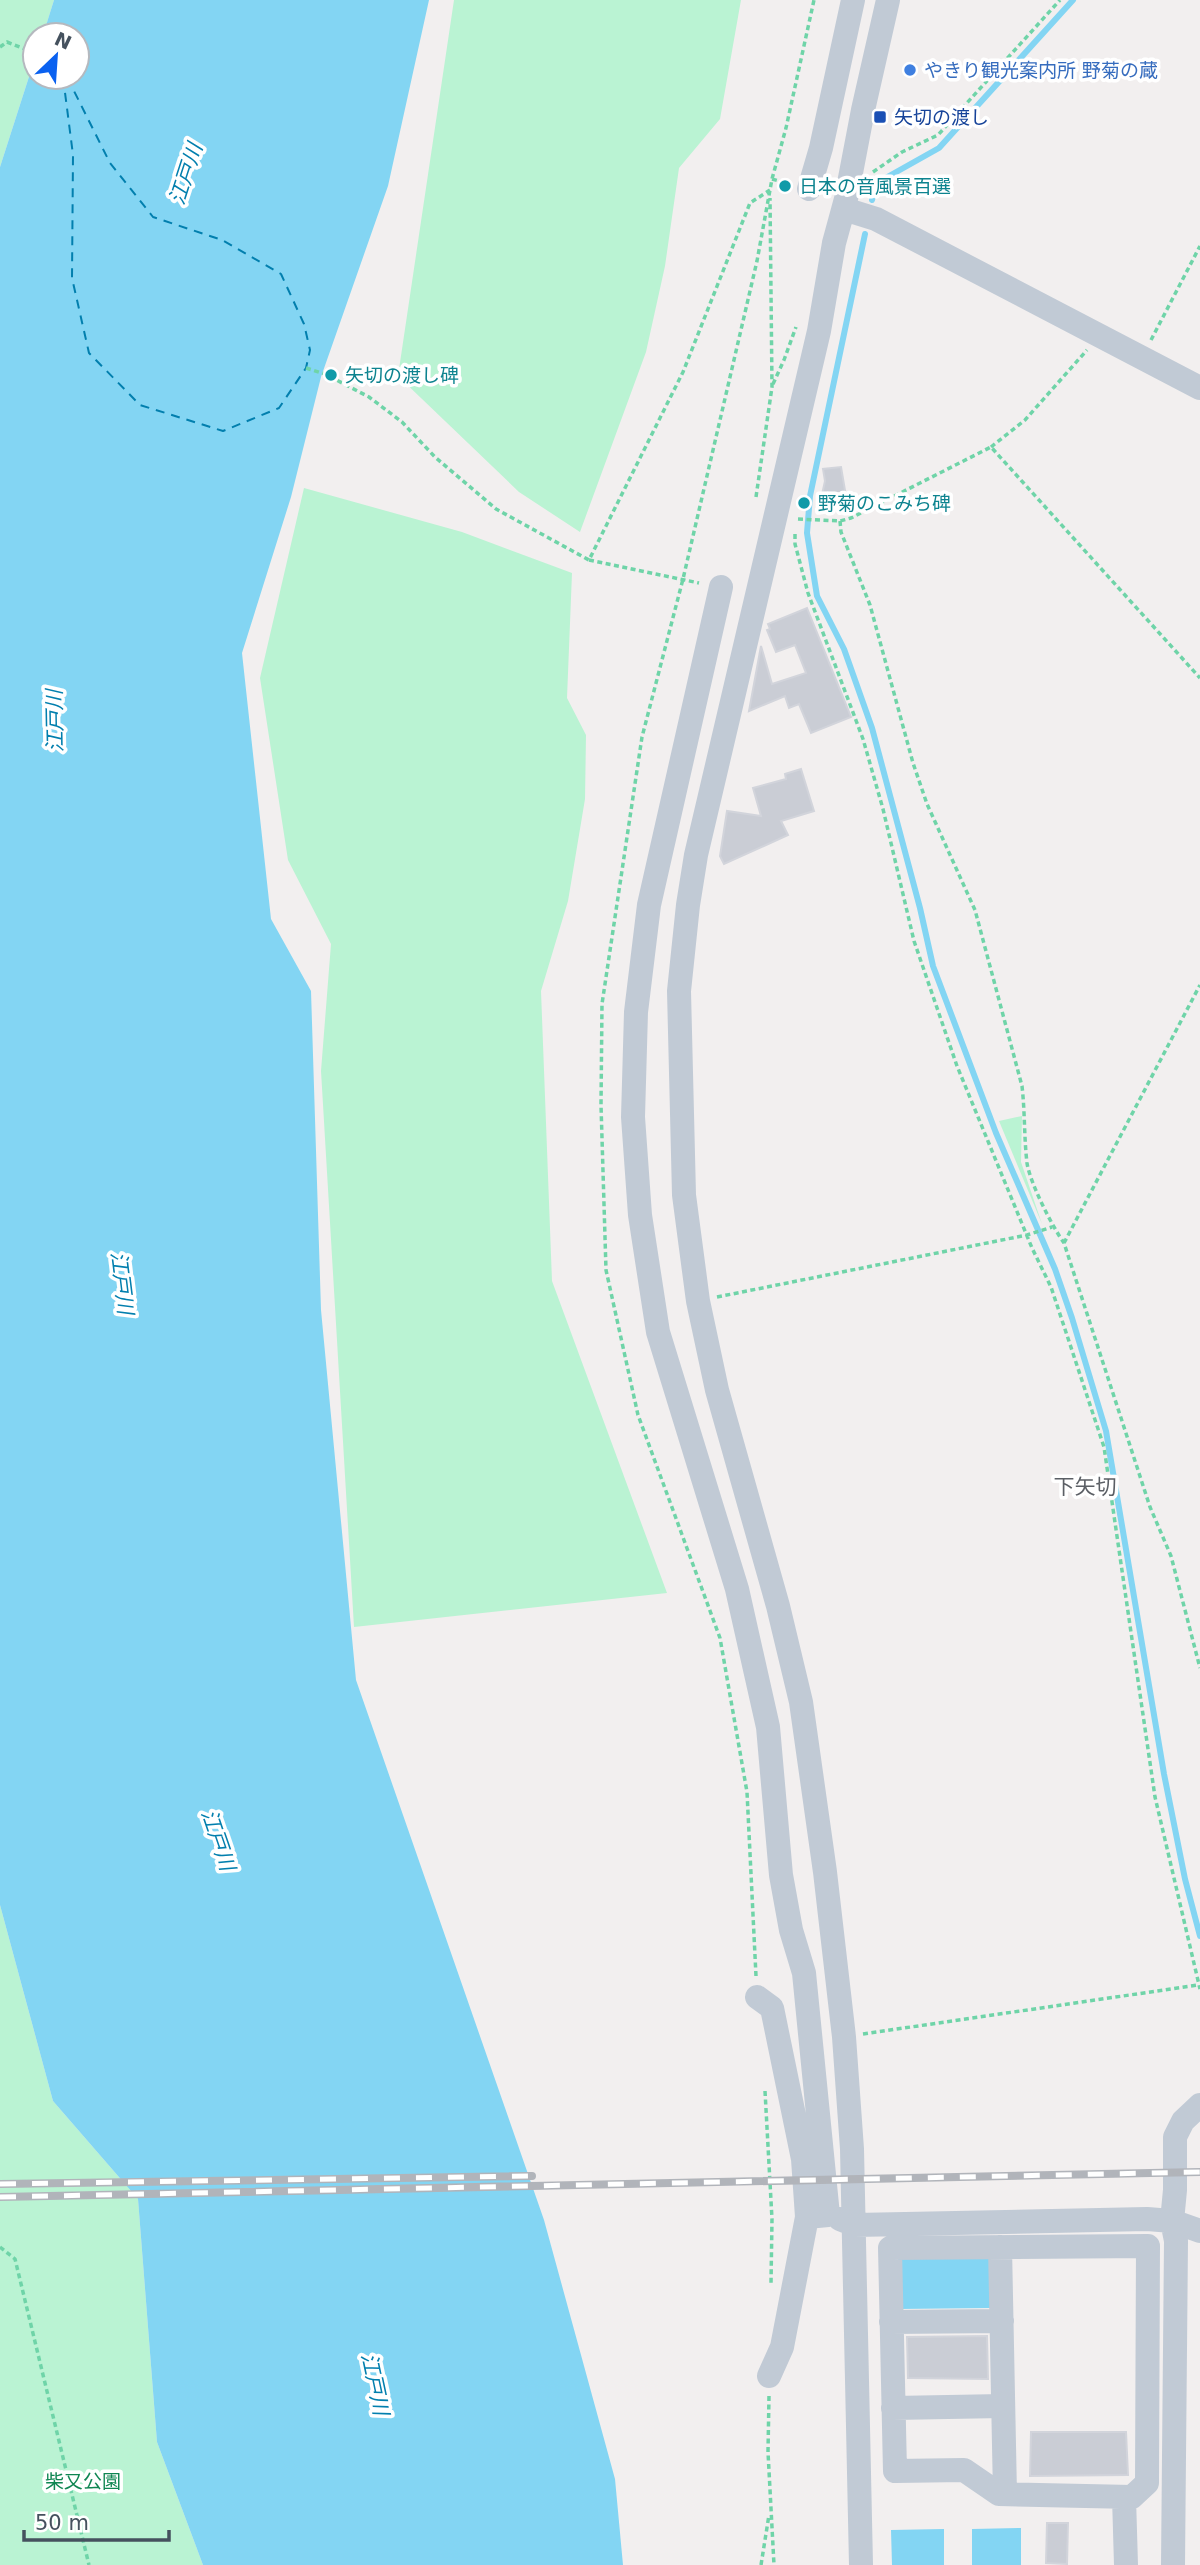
<svg xmlns="http://www.w3.org/2000/svg" width="1200" height="2565" viewBox="0 0 1200 2565" font-family="'DejaVu Sans','Noto Sans JP',sans-serif">
<style>
.green{fill:#baf3d3}
.water{fill:#83d5f3}
.lines{fill:none;stroke-linecap:round;stroke-linejoin:round}
.stream{stroke:#83d5f3;stroke-width:6}
.ferry{stroke:#027fae;stroke-width:2;stroke-dasharray:9 7;stroke-linecap:butt}
.building{fill:#cacdd5;stroke:#d2d4db;stroke-width:2}
.path{stroke:#6fd4a8;stroke-width:3.5;stroke-dasharray:5 3.5;stroke-linecap:butt}
.minor{stroke:#c1cad5;stroke-width:24}
.rail-casing{stroke:#b1b4ba;stroke-width:8}
.rail{stroke:#fff;stroke-width:5;stroke-dasharray:16;stroke-linecap:butt}
.shop-dot{fill:#3f7fe0;stroke:#fff;stroke-width:2.5}
.transit-dot{fill:#1a4fb4;stroke:#fff;stroke-width:2.5}
.culture-dot{fill:#0f9aa8;stroke:#fff;stroke-width:2.5}
.labels{text-anchor:middle;dominant-baseline:central;stroke-width:7;stroke-linejoin:round;paint-order:stroke}
.shop-label{font-size:19px;fill:#366cbe;stroke:#fff;text-anchor:start}
.transit-label{font-size:19px;fill:#164399;stroke:#fff;text-anchor:start}
.culture-label{font-size:19px;fill:#0d838f;stroke:#fff;text-anchor:start}
.park-label{font-size:19px;fill:#0f8652;stroke:#fff}
.water-label{font-size:21px;font-style:italic;fill:#027fae;stroke:#fff}
.neighbourhood-label{font-size:21px;fill:#5b5f65;stroke:#fff}
</style>
<rect width="100%" height="100%" fill="#f2efef"/>
<!-- green -->
<path class="green" d="M0 0H54L43 35H35V58L0 167Z
M454 0H741L720 119 679 168 665 266 646 352 580 532 519 492 398 376Z
M304 488 462 532 572 573 567 698 586 735 585 799 568 901 541 991 552 1281 667 1593 354 1627 321 1071 331 944 288 860 260 678Z
M1022 1116 1021 1162 1042 1224 999 1121Z
M0 1905 53 2101 138 2199 157 2442 203 2565H0Z"/>
<!-- water -->
<path class="water" d="M54 0H429L388 186 321 377 291 497 242 653 271 919 311 991 321 1310 356 1680 544 2220 615 2479 623 2565H203L157 2442 138 2199 53 2101 0 1905V167L35 58V77H77V35H43Z
M898 2259H991V2308L898 2309Z
M1021 2528V2565H972V2529Z
M944 2529V2565H892L891 2530Z"/>
<g class="lines">
<!-- stream -->
<path class="stream" d="M872 200 875 189 882 180 939 148 1073 0
M865 234 810 496 807 533 817 596 844 649 872 728 920 908 933 966 996 1133 1055 1269 1072 1318 1106 1431 1164 1774 1185 1879 1200 1936"/>
<!-- ferry -->
<path class="ferry" d="M63 77 73 155 72 278 89 353 140 405 223 431 279 408 306 368 310 350 304 324 281 274 222 240 153 217 110 163 67 77"/>
</g>
<!-- building -->
<path class="building" d="M841 467 848 508H819L825 481 823 469Z
M807 608 851 717 811 733 799 704 789 708 785 696 749 711 761 646 772 684 806 673 795 645 776 652 767 630 770 629 768 624Z
M801 769 814 811 781 821 788 835 724 864 720 856 727 811 761 816 753 788 786 779 785 774Z
M987 2336 988 2379 908 2378 907 2337Z
M1031 2432H1126L1128 2475 1030 2476Z
M1047 2523H1068L1067 2564 1046 2563Z"/>
<g class="lines">
<!-- path -->
<path class="path" d="M0 47 7 42 35 53
M873 172 902 152 938 135 1060 0
M772 179 790 184
M1151 340 1200 246
M306 368 325 374 369 397 402 422 435 457 496 509 589 560 683 372 750 203 770 190
M773 384 784 360 796 327
M991 447 1025 420 1087 350
M756 497 772 387 770 198
M798 519 840 521 851 518 991 447 1200 678
M840 521 841 532 870 605 913 763 927 804 975 910 1022 1086C1025 1112 1024 1138 1027 1163 1030 1183 1052 1226 1064 1243L1150 1507 1171 1556 1200 1668
M795 534V544L808 593 863 739 883 809 914 941 957 1066 1032 1248 1051 1287 1104 1447 1155 1797 1200 1989
M589 560 699 583
M1064 1243 1200 985
M717 1297 1027 1235 1052 1227
M756 1976 747 1792 720 1638 638 1415 606 1270 601 1105 602 1004 642 737 683 579 757 261 772 179 786 128 814 0
M863 2034 1198 1985
M765 2091 772 2219 771 2283
M0 2247 15 2259 89 2565
M769 2396 768 2452 774 2565
M761 2565 769 2515"/>
<!-- minor -->
<path class="minor" d="M809 189 821 148 853 0
M844 209 876 219 1200 388
M721 587 649 905 636 1012 633 1117 640 1215 658 1332 737 1589 768 1727 781 1875 791 1930 804 1973 828 2215 807 2217
M757 1997 772 2008 803 2159 807 2217 782 2347 769 2376
M840 2219 855 2225 1147 2219 1172 2221 1200 2231
M1148 2246 1147 2483 1132 2497 999 2494 964 2470 895 2471 890 2248Z
M1000 2247 1005 2494
M891 2322 1002 2321
M893 2408 1003 2406
M1124 2497 1126 2565
M861 2565 852 2149 844 2037 825 1872 801 1702 778 1606 717 1390 698 1301 684 1195 679 991 688 905 696 855 819 331 834 243 846 199 863 110 888 0
M1173 2565 1176 2241 1172 2221 1175 2190V2137L1183 2121 1200 2105"/>
<defs>
<path id="rail" d="M0 2184 532 2176
M0 2197 1200 2172"/>
</defs>
<!-- rail casing -->
<use href="#rail" class="rail-casing"/>
<!-- rail -->
<use href="#rail" class="rail"/>
</g>
<!-- markers -->
<circle class="shop-dot" cx="910" cy="70" r="7"/>
<rect class="transit-dot" x="873" y="110" width="14" height="14" rx="3.5"/>
<g class="culture-dot">
<circle cx="785" cy="186" r="7"/>
<circle cx="331" cy="375" r="7"/>
<circle cx="804" cy="503" r="7"/>
</g>
<g class="labels">
<!-- shop labels -->
<g class="shop-label">
<text x="924" y="70">やきり観光案内所 野菊の蔵</text>
</g>
<!-- transit labels -->
<g class="transit-label">
<text x="894" y="117">矢切の渡し</text>
</g>
<!-- culture labels -->
<g class="culture-label">
<text x="799" y="186">日本の音風景百選</text>
<text x="345" y="375">矢切の渡し碑</text>
<text x="818" y="503">野菊のこみち碑</text>
</g>
<!-- park labels -->
<g class="park-label">
<text x="83" y="2481">柴又公園</text>
</g>
<!-- water labels -->
<g class="water-label">
<text transform="translate(186 174) rotate(-72)">江戸川</text>
<text transform="translate(55 721) rotate(-91)">江戸川</text>
<text transform="translate(122 1283) rotate(83)">江戸川</text>
<text transform="translate(218 1840) rotate(71)">江戸川</text>
<text transform="translate(375 2384) rotate(78)">江戸川</text>
</g>
<!-- neighbourhood labels -->
<g class="neighbourhood-label">
<text x="1085" y="1487">下矢切</text>
</g>
</g>
<!-- north arrow -->
<g transform="translate(56 56) rotate(25)"><circle r="33" fill="#ffffff" stroke="#b5b9bf" stroke-width="2"/>
<path d="M0-5L12 26L0 18L-12 26Z" fill="#0a61f0"/>
<text y="-10" font-size="19" font-weight="bold" text-anchor="middle" fill="#45515e">N</text>
</g>
<!-- scale -->
<path d="M24 2530v10h145v-10" fill="none" stroke="#45515e" stroke-width="3.5"/>
<text x="35" y="2530" font-size="21" fill="#45515e" stroke="#ffffff" stroke-width="5" paint-order="stroke">50 m</text>
</svg>
